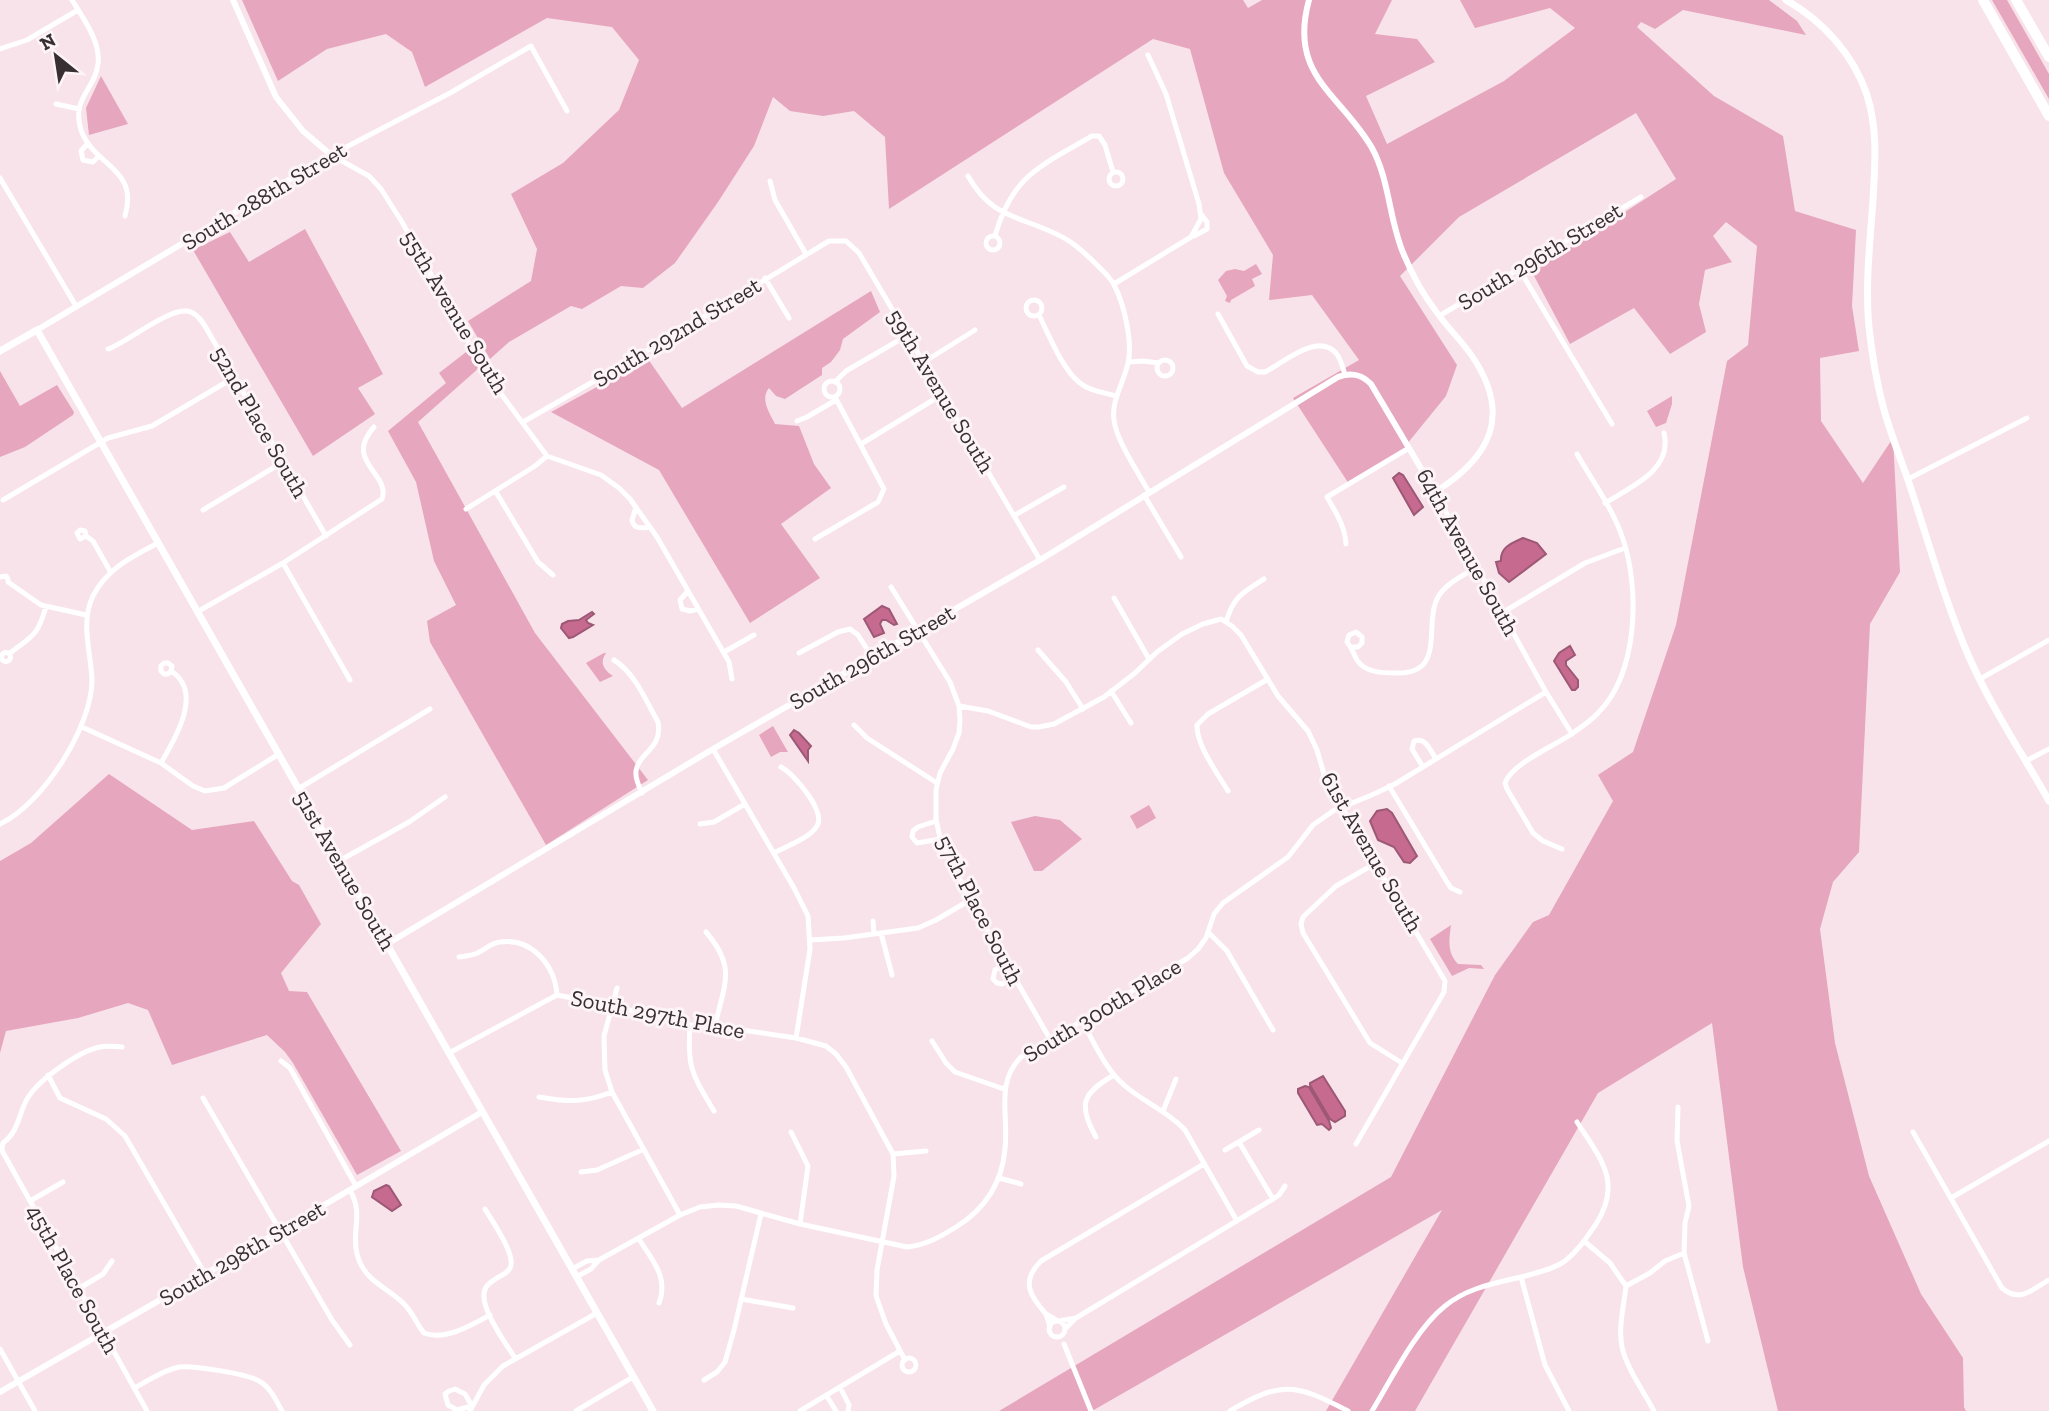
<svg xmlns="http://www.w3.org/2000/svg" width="2049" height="1411" viewBox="0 0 2049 1411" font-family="'Zilla Slab',serif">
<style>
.green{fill:#e6a6bd}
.water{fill:#c76a90;stroke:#9c5874;stroke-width:2}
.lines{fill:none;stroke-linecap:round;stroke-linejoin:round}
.minor{stroke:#fff;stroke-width:5}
.tertiary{stroke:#fff;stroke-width:6}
.secondary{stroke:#fff;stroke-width:7}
.motorway{stroke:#fff;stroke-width:10}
.labels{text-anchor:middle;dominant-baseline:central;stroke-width:6;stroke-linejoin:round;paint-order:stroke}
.street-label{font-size:23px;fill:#372f32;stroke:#fdf4f7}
</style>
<rect width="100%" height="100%" fill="#f8e3ea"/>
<!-- green -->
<path class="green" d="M242 0H1243L1248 8 1262 0H1392L1375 34 1417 39 1435 62 1366 96 1387 144 1504 81 1575 28 1550 8 1475 28 1460 0H1769L1797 21 1806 35 1683 10 1655 29 1641 22 1637 27 1714 96 1783 136 1795 211 1856 230 1852 306 1859 351 1820 358 1821 421 1863 483 1893 438 1900 572 1870 624 1859 852 1833 882 1820 929 1835 1043 1869 1176 1921 1294 1963 1358 1964 1407 1966 1411H1778L1743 1267 1712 1023 1598 1093 1415 1411H1326L1442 1210 1092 1411H999L1391 1177 1495 975 1533 922 1549 915 1613 801 1598 775 1633 752 1676 625 1727 361 1748 345 1757 246 1726 222 1713 236 1732 262 1705 270 1699 304 1706 332 1670 354 1634 308 1570 344 1532 272 1676 179 1636 113 1459 217 1400 276 1457 365 1446 396 1407 444 1409 448 1349 484 1293 398 1359 360 1312 295 1269 300 1273 255 1224 173 1190 49 1153 39 889 209 885 137 854 111 823 116 790 111 773 97 754 146 718 202 675 263 643 288 621 286 582 309 571 306 509 342 490 359 468 321 531 281 537 249 511 194 563 163 619 110 639 60 612 27 547 18 425 87 412 52 386 34 327 49 278 81Z
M1992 0H2007L2049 74V99Z
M101 76 128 124 89 135 86 108Z
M305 229 383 374 358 388 375 414 313 456 193 250 230 232 249 262Z
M1256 264 1262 274 1252 279 1255 286 1231 300 1230 303 1225 301 1227 296 1218 280 1226 271 1235 269 1244 271Z
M871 291 880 312 843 339 840 350 831 362 822 368V375L785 399 776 396 769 388C760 399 769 412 775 424L799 426 814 464 831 488 781 524 820 578 750 623 659 470 551 412 648 359 682 408Z
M470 349 480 367 418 422 535 633 648 780 546 845 430 642 427 621 456 605 434 561 416 482 388 431 446 383 439 373Z
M0 371 20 406 57 385 74 412 73 415 25 447 0 457Z
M1672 396V404L1666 423 1656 427 1647 411Z
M604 653H606C599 663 604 670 613 676L600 682 586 663Z
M773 726 788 752H780L771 757 759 735Z
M109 774 192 830 254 821 292 881 299 885 321 924 281 973 289 991 307 992 401 1151 357 1175 293 1063 285 1052 267 1035 172 1065 148 1010 128 1003 78 1018 6 1031 0 1053V861L31 843Z
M1149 805 1156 818 1137 829 1130 816Z
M1035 816 1060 820 1082 839 1042 871H1034L1011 822Z
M1451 925C1449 940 1447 953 1458 964L1481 965 1484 969 1469 968 1452 976 1430 939Z"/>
<!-- water -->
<path class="water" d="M1399 473 1403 475 1423 507 1414 515 1393 478Z
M1523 538 1537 543 1546 554 1509 582 1499 573 1496 562 1501 561C1500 547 1512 543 1523 538Z
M882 606 889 609 897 624 894 625 886 620H882L880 624 884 633 874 637 864 619Z
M592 612 594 614 586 620 588 623 593 625 573 637 569 638 561 628 562 624 568 621 579 620Z
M1570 646 1575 655 1566 661V665L1578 680V687L1575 690H1572L1554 661 1559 653Z
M794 730 799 733 811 746 808 750V761L790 735Z
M1387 809 1392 813 1417 856 1410 863 1404 862 1394 847 1378 840 1370 821 1377 811Z
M1323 1076 1345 1111V1116L1335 1122 1330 1119 1310 1085V1083Z
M1305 1086 1309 1087 1329 1121 1331 1128 1329 1130 1322 1124 1317 1125 1298 1093V1089Z
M386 1185 389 1186 401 1205 392 1211 372 1197 374 1191Z"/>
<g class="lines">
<!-- minor -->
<path class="minor" d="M72 0C83 18 101 42 98 64 95 90 71 98 81 130 94 167 139 167 125 216
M0 49 27 40 78 10
M56 104 79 109
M88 143 81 151 83 160 93 162 99 156
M331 155 369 176 381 189 402 222 485 372 547 456 601 475 619 488 630 499 657 537 729 662 732 679
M331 155 450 93 531 46 567 111
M1109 179a7 7 0 1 1 14 0a7 7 0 1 1-14 0Z
M968 176C991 217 1016 215 1054 233 1071 240 1084 252 1097 265 1103 271 1111 278 1114 285 1124 303 1133 343 1128 363 1124 382 1111 401 1114 420 1116 440 1139 474 1149 492
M0 178 76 306
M770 181 775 200 806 254
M986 243a7 7 0 1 1 14 0a7 7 0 1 1-14 0Z
M995 236C1012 175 1041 166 1092 136H1099L1105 145 1113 172
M1194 236 1207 229V222L1201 214
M1519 269 1612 424
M765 278 789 318
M1114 284 1191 237 1201 219 1199 204 1166 94 1148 55
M1026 308a8 8 0 1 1 16 0a8 8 0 1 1-16 0Z
M1218 314 1247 366 1258 372H1265C1283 363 1317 332 1336 353 1341 359 1343 368 1345 375
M1039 315C1049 335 1062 369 1080 383 1090 391 1105 393 1117 396
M1439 316 1641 197
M108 349C128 342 173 304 191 312 200 316 205 326 209 333L326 536
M1157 368a8 8 0 1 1 16 0a8 8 0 1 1-16 0Z
M924 362 975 330
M1129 362 1143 361 1159 363
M824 389a8 8 0 1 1 16 0a8 8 0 1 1-16 0Z
M835 382 846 371 908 335
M797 421 807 417 836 400
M523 422 669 338 829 241H846L859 253 1040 560
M861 444 943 394
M1908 479 2027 418
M496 492 538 562 553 575
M1435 492 1546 692 1572 734
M1144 495 1181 557
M3 500 108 438 152 426 235 377
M1605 503C1631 487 1673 470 1664 433
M636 507 632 520C634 530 642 528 650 527
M466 509 535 466 547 456
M203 510 283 462
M1015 515 1064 487
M86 536 80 539 77 533 80 530 85 531 86 536 93 541 110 571
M815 539 878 502 884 489 835 397
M1346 544C1345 526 1336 513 1327 497L1409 448
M283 563 350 680
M0 577 6 576 8 579V582L41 605 86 615
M891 587 950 682 959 706 960 720 959 733 953 749 940 773 936 790V819L940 838 970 900 1050 1039
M688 591 680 600 682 609 690 611 698 609
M1114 598 1149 659
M197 612 283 563 382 499C391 473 343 462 374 427
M1502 613 1585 563 1625 548
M1226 622C1233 597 1243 592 1264 579
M1353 647H1358L1362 643V637L1356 632 1349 635 1347 642C1352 648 1353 653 1357 660 1365 673 1383 673 1397 673 1447 674 1423 624 1438 597 1446 583 1463 576 1476 567
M1038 650 1066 682 1083 709
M724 652 754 635
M1.5 657a4.5 4.5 0 1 1 9 0a4.5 4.5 0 1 1-9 0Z
M799 653 838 632 850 629 858 635 872 657
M9 654C33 635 37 637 46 607
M614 660C635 673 646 701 658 722 663 749 639 752 636 771 635 779 639 786 642 793
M1980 679 2049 640
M1111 691 1131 723
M959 706 988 711 1031 727H1039L1054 724 1104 697 1135 673 1157 652 1182 634 1203 624 1221 619 1232 626 1241 635 1278 696 1308 731 1317 750 1324 774 1334 794 1445 981 1444 992 1356 1144
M854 725 867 738 937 783
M82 727 161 763 193 786 205 791 224 788 279 754
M713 749 794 888 808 916 810 949 796 1038
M2026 761 2049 749
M161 763C175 739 204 692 171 671L172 666 168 663H164L161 666V671L164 674H168L171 671
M1423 767 1412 749 1414 741C1426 737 1430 750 1436 759
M1389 786 1447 882 1451 888 1460 892
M298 789 430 709
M1228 791C1218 774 1196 745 1197 725L1208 714 1268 679
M936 821 918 827 913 831 912 837 917 843 941 839
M0 824C42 805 92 727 92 680 91 652 80 623 93 596 107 568 132 557 158 543
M700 824 714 822 745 804
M1562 849 1543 841 1533 833 1507 789 1505 783C1512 763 1555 746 1573 733 1581 727 1591 721 1598 713 1638 673 1640 590 1623 539 1613 509 1593 482 1577 454
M774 853C786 846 809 839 817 826 826 811 794 774 781 767
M339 861 409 822 445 797
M1376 863 1336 886 1303 917 1301 924 1303 933 1370 1043 1402 1063
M873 921 874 934
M706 932C737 968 724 984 715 1026
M1208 932 1227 951 1273 1030
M881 933 892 975
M810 940 844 938 918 928 936 920 970 900
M459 957C464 956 470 956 475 954 484 951 490 943 500 942 532 937 555 966 557 995
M1007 963 995 970 993 979 997 983 1002 984 1015 978
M617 988 604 1036 605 1070 612 1092 680 1215
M1082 1021C1094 1042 1105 1069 1124 1085 1143 1102 1168 1111 1185 1130L1237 1221
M690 1025C687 1068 692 1074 714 1111
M932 1041 946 1063 955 1072 1004 1089
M449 1053 557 995 613 1006 690 1025 715 1026 796 1038 826 1046 836 1054 846 1067 893 1154 894 1176 877 1270 876 1296 886 1324 905 1360
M281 1061 290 1068 356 1186
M48 1075 60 1098 106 1119 125 1136 205 1274
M539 1097C567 1102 584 1103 612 1092
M203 1098 332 1320 350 1345
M1678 1107 1677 1141 1689 1206 1685 1223 1684 1253 1708 1341
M1163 1111 1176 1079
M791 1132 808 1166 800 1224
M1913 1132 2002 1288C2020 1303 2031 1290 2049 1280
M1096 1137C1077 1104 1083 1093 1114 1075
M1239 1142 1273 1199
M0 1147 147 1411
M2 1149 3 1143C18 1132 18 1117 26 1101 36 1081 79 1051 100 1047 108 1045 115 1047 122 1047
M1225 1150 1259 1130
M893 1154 926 1151
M581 1172 597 1170 642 1150
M999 1178 1021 1184
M350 1190C364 1215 351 1230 357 1254 364 1282 388 1287 405 1305 413 1313 417 1325 424 1333 445 1341 472 1325 490 1315
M1951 1198 2049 1141
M30 1201 63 1182
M485 1209C492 1221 517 1256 510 1268 508 1273 502 1275 497 1278 491 1282 484 1286 484 1294 482 1311 506 1344 515 1358
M639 1239C652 1260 669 1277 659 1303
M1584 1241 1610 1263 1626 1286C1624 1305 1618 1327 1622 1347 1626 1367 1644 1392 1654 1411
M599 1260 680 1215 700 1207 719 1205 736 1206 800 1224 907 1247C926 1245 940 1237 956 1227 985 1209 1002 1183 1005 1149 1009 1116 995 1083 1021 1057L1188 958 1198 949 1206 938 1214 914 1223 903 1288 857 1313 825 1333 811 1374 794 1395 784 1546 692
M572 1269 587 1261 599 1260 591 1269 576 1277
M1521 1277 1545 1365 1569 1411
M1626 1286 1650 1273 1665 1261 1684 1253
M78 1289 103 1274 112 1261
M741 1299 793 1308
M1046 1314C1029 1295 1021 1281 1041 1261L1204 1164
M1076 1318 1273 1199 1279 1195 1285 1186
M1059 1321 1076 1318 1065 1329
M1049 1329a8 8 0 1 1 16 0a8 8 0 1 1-16 0Z
M1050 1327 1046 1314 1058 1321
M1064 1344 1091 1411
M0 1349 35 1411
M902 1365a7 7 0 1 1 14 0a7 7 0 1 1-14 0Z
M704 1380 717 1372 725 1362 734 1330 761 1214
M840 1387 849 1405 848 1411
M134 1388C148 1381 163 1370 179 1367 192 1365 248 1374 259 1381 270 1387 276 1400 282 1411
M455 1389 465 1394 472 1406 457 1410 448 1405 445 1394 449 1391Z
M826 1395 836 1411
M470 1411 484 1385 503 1366 597 1313
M576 1411 633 1377
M800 1411 900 1351
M1230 1411C1282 1380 1296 1384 1348 1411
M1372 1411C1392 1378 1416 1329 1445 1306 1468 1287 1497 1283 1525 1276 1539 1272 1554 1269 1565 1261 1578 1251 1587 1237 1596 1224 1623 1182 1600 1158 1577 1122"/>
<!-- tertiary -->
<path class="tertiary" d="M37 330 331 155 303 131 276 97 233 0
M387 944 713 749 1040 560 1338 377C1351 372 1361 374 1371 384L1435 492C1491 457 1512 415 1472 356 1461 340 1446 326 1435 310 1422 293 1412 274 1404 255 1389 221 1390 181 1372 148 1340 93 1288 76 1309 0
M0 1392 280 1231 482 1112"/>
<!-- secondary -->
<path class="secondary" d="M1786 0C1823 21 1853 54 1867 95 1878 130 1875 164 1873 200 1870 242 1865 286 1869 327 1872 354 1876 380 1883 406 1890 433 1901 459 1910 486 1929 543 1945 602 1969 657 1991 707 2022 753 2049 801
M0 351 37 330 653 1411"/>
<!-- motorway -->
<path class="motorway" d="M1983 0 2049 116
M2016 0 2049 57"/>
</g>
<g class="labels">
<!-- street labels -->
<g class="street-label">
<text transform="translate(264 196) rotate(-31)">South 288th Street</text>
<text transform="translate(1540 256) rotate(-31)">South 296th Street</text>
<text transform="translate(455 312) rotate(59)">55th Avenue South</text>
<text transform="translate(677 332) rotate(-31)">South 292nd Street</text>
<text transform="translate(941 391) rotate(59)">59th Avenue South</text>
<text transform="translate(260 422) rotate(60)">52nd Place South</text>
<text transform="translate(1468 552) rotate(61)">64th Avenue South</text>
<text transform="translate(872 657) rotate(-30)">South 296th Street</text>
<text transform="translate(1372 852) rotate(60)">61st Avenue South</text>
<text transform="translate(345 870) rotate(60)">51st Avenue South</text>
<text transform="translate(980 910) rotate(63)">57th Place South</text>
<text transform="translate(1102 1010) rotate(-31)">South 300th Place</text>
<text transform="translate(658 1014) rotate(11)">South 297th Place</text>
<text transform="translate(242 1253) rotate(-30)">South 298th Street</text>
<text transform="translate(73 1279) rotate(61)">45th Place South</text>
</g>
</g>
<!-- north arrow -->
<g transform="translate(56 56) rotate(330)" stroke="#fdf4f7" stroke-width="5" paint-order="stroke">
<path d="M0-5L12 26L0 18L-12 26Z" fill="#372f32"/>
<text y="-10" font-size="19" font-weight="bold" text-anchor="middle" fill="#372f32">N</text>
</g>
</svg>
